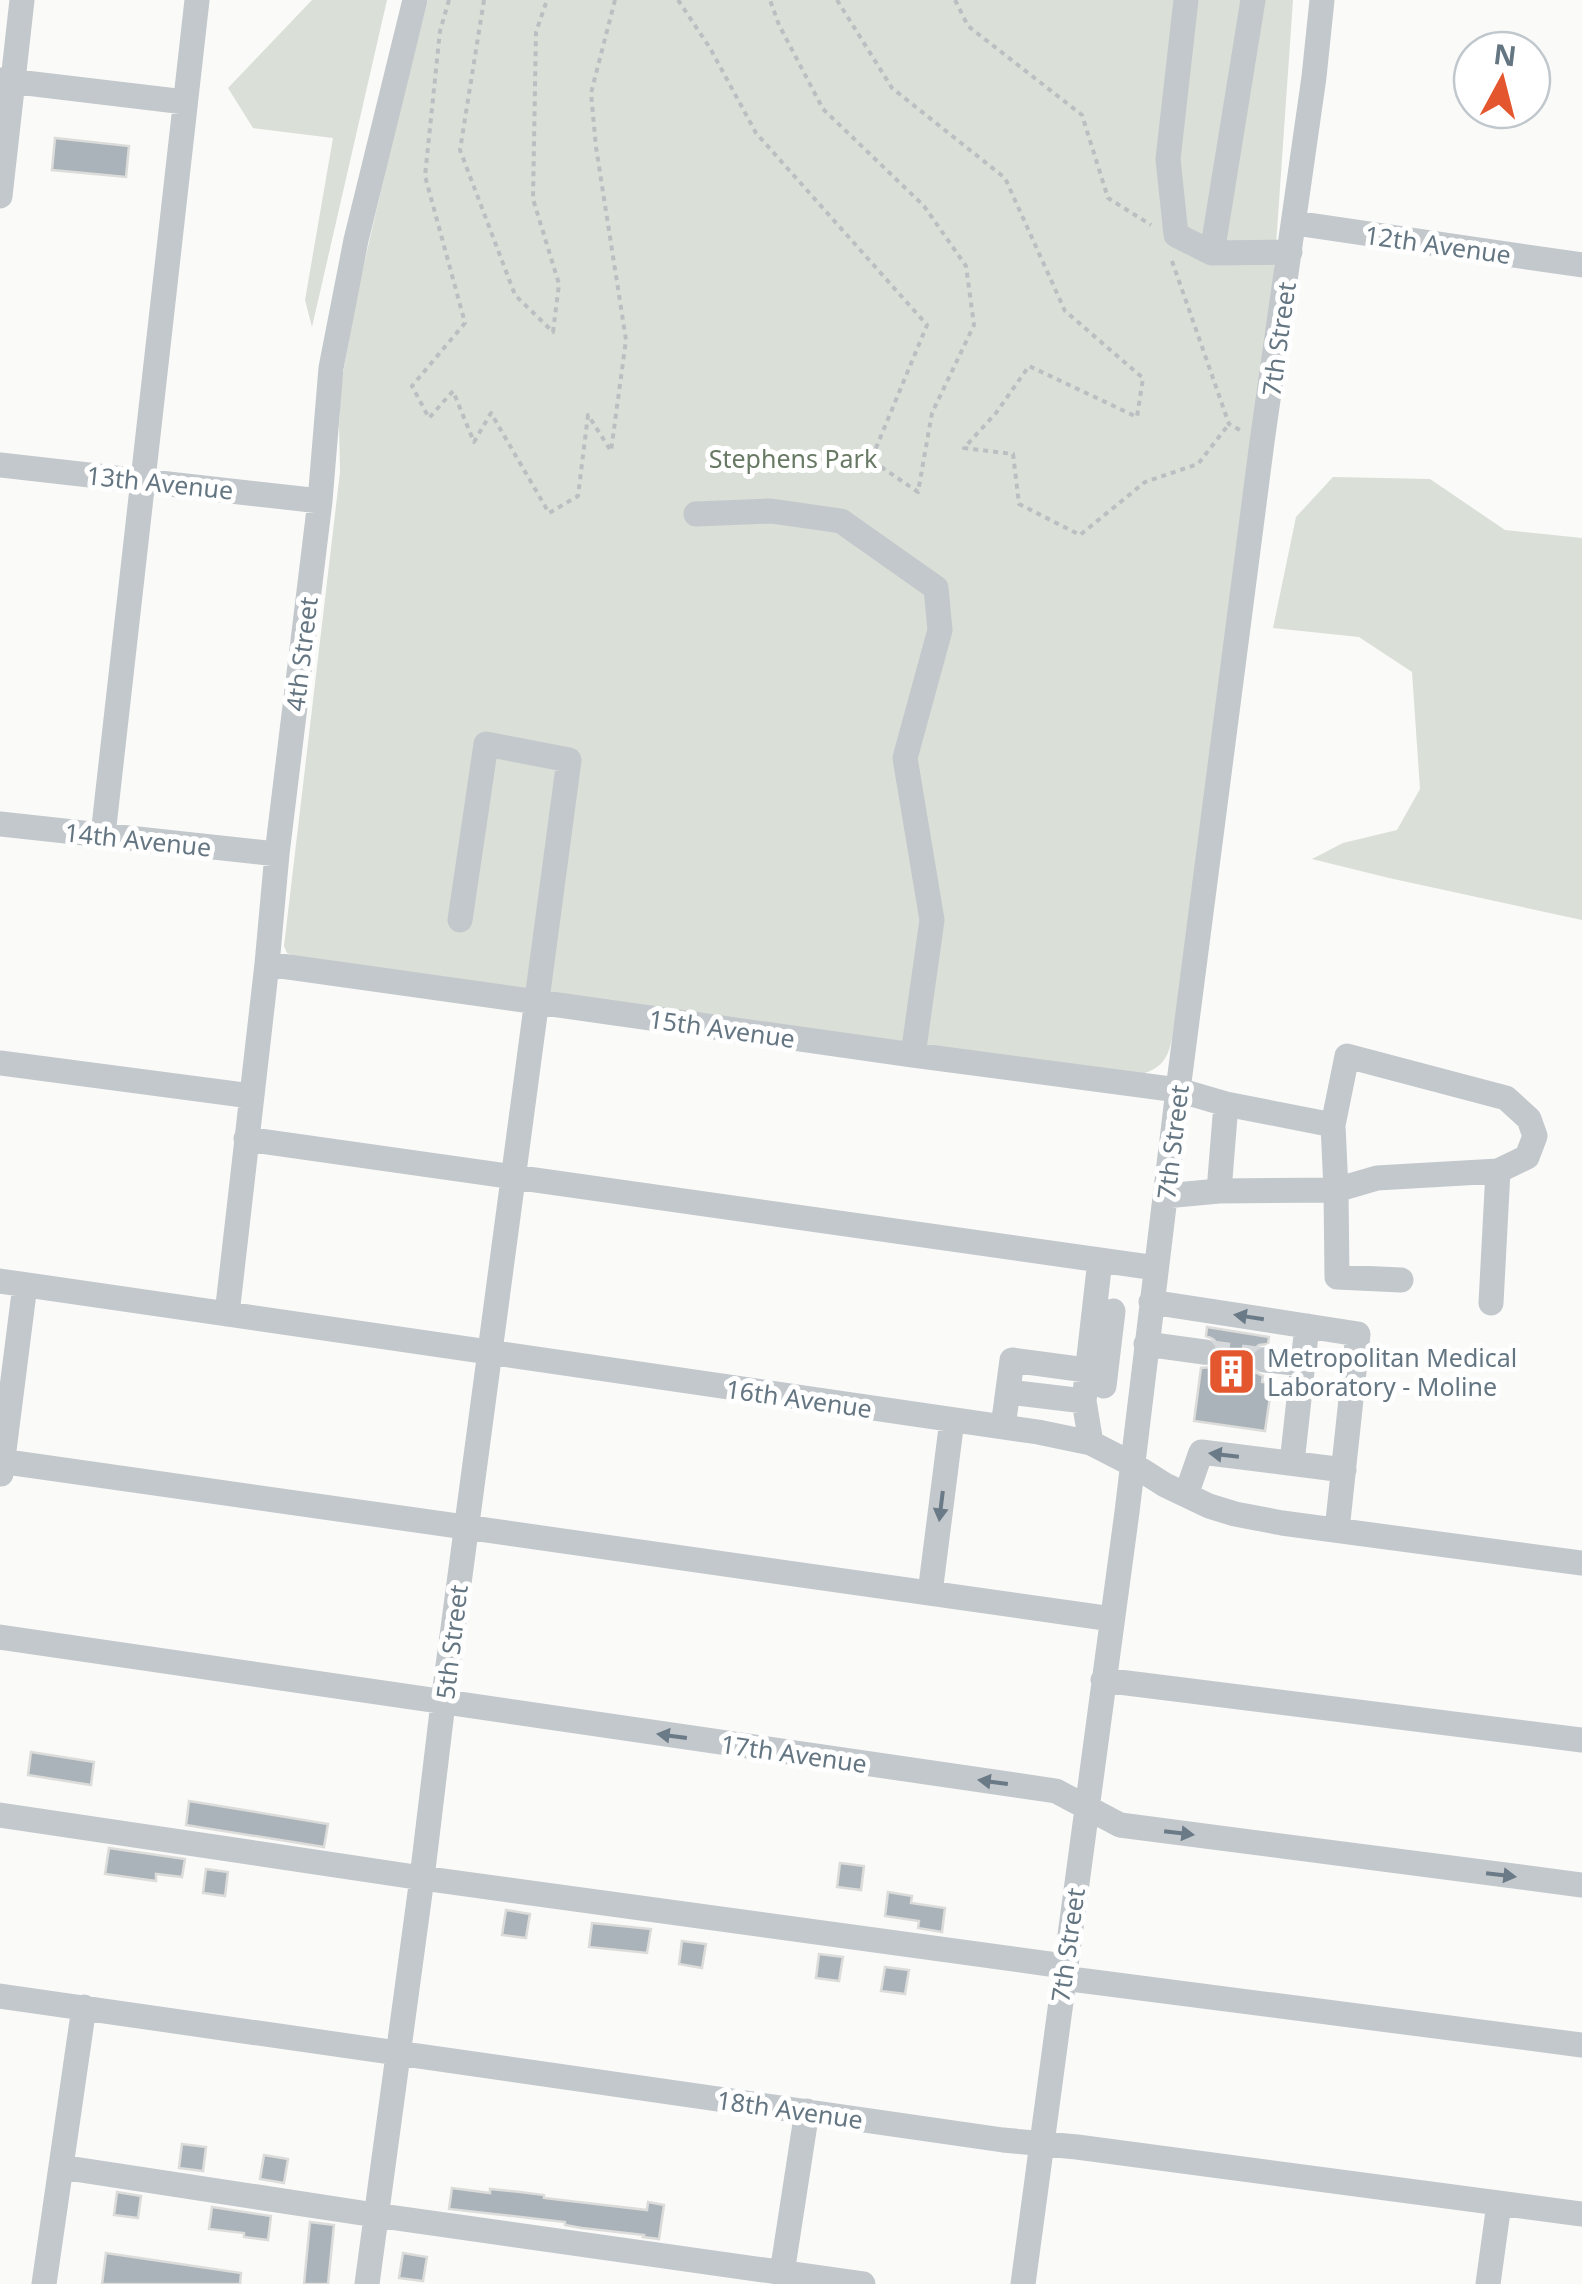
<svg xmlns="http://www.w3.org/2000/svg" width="1582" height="2284" viewBox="0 0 1582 2284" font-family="'Noto Sans',sans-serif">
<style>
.green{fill:#dadfd7}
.building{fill:#aab3b9;stroke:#dcdcda;stroke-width:2.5}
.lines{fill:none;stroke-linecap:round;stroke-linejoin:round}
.minor-tunnel{stroke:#d5d9db;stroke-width:25;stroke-dasharray:25 12;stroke-linecap:butt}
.path{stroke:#bbbfc2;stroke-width:4;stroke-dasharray:5 5;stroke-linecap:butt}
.minor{stroke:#c3c8cc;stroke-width:25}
.oneway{fill:#6a7a87}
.labels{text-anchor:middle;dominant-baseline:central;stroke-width:10;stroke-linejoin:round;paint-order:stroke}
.street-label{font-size:25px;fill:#657683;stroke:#fff}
.park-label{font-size:25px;fill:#687a64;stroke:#fff}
.poi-label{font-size:25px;fill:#657683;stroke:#fff;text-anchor:start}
</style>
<rect width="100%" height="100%" fill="#fafaf8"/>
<!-- green -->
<path class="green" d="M312 0H387L312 327 305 300 333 138 253 128 228 88Z
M428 0H1293L1274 274 1176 1016C1170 1046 1172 1068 1137 1075L295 956 287 953 284 946 340 472 339 426 341 385 357 294 400 109Z
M1333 477 1430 479 1505 530 1582 538V920L1389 878 1312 859 1343 843 1397 830 1420 789 1412 672 1359 637 1273 628 1296 517Z"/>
<!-- building -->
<path class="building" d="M55 138 129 146 126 177 52 170Z
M1207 1327 1269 1337 1268 1344 1259 1345 1253 1350 1249 1359 1255 1372 1263 1376 1262 1382 1272 1383 1265 1431 1194 1421 1201 1368 1211 1367 1220 1355 1219 1345 1213 1339 1206 1336Z
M31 1752 94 1762 91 1785 28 1775Z
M189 1801 328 1824 324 1847 186 1825Z
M109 1848 185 1859 182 1877 156 1874V1881L105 1874Z
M840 1863 864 1866 861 1890 837 1887Z
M206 1869 228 1872 225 1896 203 1893Z
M888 1892 912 1896 911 1903 945 1908 942 1932 918 1928 919 1921 885 1916Z
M506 1910 530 1914 526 1938 502 1935Z
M592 1923 651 1929 647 1953 589 1947Z
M682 1941 706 1944 702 1968 679 1964Z
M819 1954 843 1957 839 1981 816 1978Z
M885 1967 909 1970 905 1994 881 1991Z
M182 2144 206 2147 203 2171 179 2168Z
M264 2155 288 2159 284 2183 260 2179Z
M452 2188 490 2193V2189L520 2192 544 2195V2198L647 2210 648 2202 664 2205 659 2239 643 2237 644 2235 582 2228 565 2225V2222L449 2209Z
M117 2192 141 2196 138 2218 114 2215Z
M212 2207 271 2216 268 2240 244 2237V2233L209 2229Z
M310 2222 334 2225 328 2284H304Z
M106 2253 241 2273 240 2284H102Z
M403 2253 427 2257 423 2281 399 2278Z"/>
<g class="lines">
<!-- minor-tunnel -->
<path class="minor-tunnel" d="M1204 1352 1265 1360"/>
<!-- path -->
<path class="path" d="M449 0 440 31 425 176 465 323 412 386 429 418 453 391 474 442 491 413 549 513 578 496 588 415 611 451 626 340 596 147 591 93 615 0
M484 0 460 150 515 295 553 332 559 284 533 199 536 32 547 0
M678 0 710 48 756 133 927 325 871 460 918 492 932 413 974 325 966 266 924 206 823 109 779 25 770 0
M837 0 892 88 1005 178 1065 311 1143 378 1137 417 1029 366 996 413 964 448 1013 454 1019 504 1080 535 1145 482 1198 464 1229 424
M955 0 968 26 1082 115 1108 198 1151 225
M1172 261 1229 424 1240 430"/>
<!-- minor -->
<path class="minor" d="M1186 0 1168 159 1176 235 1212 253 1290 252
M0 80 185 102
M0 196 22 0
M1295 223 1582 265
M1212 253 1253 0
M0 465 320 501
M696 514 771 511 841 521 936 588 940 630 905 758 932 920 913 1055
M0 824 277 854
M103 835 197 0
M267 964 913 1055 1178 1090 1226 1104 1333 1125 1336 1190 1377 1178 1498 1171 1527 1157 1535 1136 1529 1119 1506 1098 1347 1056 1333 1125
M0 1063 251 1096
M246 1139 1156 1268
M1219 1191 1336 1190 1337 1277 1401 1280
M1165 1196 1219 1191 1226 1104
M0 1281 1038 1432 1091 1443 1132 1464 1165 1485 1209 1506 1235 1514 1282 1523 1582 1563
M1151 1302 1358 1334 1337 1530
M1491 1303 1498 1171
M227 1314 267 964 277 854 320 501 331 368 356 240 415 0
M1146 1344 1204 1352
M1265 1360 1303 1364
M1104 1386 1113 1311
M1008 1392 1084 1401
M1003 1427 1012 1360 1086 1370
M1091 1443 1084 1401 1100 1260
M0 1461 1112 1619
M1292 1463 1307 1326
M1 1474 25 1285
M1186 1495 1201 1452 1344 1470
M930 1593 952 1420
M0 1637 1056 1791 1120 1825 1582 1885
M1103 1680 1582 1740
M0 1815 422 1878 1064 1966
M1063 1978 1582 2045
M0 1996 1003 2140 1077 2147 1582 2214
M61 2167 375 2215 863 2284
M782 2273 807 2111
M44 2284 84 2007
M367 2284 422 1878 443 1703 569 760 486 744 460 920
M1023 2284 1127 1512 1178 1090 1262 442 1314 77 1322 0
M1488 2284 1499 2204"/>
</g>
<!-- one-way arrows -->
<defs><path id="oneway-solid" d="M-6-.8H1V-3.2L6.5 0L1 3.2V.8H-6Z" transform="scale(2.5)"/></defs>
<g class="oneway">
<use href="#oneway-solid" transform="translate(1249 1317) rotate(-171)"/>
<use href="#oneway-solid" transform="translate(1224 1455) rotate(-173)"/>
<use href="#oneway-solid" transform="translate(941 1506) rotate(97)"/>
<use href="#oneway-solid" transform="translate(672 1736) rotate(-172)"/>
<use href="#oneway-solid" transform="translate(993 1782) rotate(-172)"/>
<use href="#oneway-solid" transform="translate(1179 1833) rotate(7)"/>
<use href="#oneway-solid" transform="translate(1501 1875) rotate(7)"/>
</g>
<!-- icons -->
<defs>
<symbol id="building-square" viewBox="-11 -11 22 22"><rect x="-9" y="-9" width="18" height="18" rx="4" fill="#e4572e" stroke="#fff"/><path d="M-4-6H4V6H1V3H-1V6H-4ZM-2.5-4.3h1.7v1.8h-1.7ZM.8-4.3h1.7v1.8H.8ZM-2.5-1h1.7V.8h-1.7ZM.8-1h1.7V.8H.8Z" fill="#fff"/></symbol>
</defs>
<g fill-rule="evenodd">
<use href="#building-square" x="1204" y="1344" width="55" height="55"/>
</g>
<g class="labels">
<!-- street labels -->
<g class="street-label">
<text transform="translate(1438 244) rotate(8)">12th Avenue</text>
<text transform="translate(1278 339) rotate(-82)">7th Street</text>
<text transform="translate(160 482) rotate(6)">13th Avenue</text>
<text transform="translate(301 654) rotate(-83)">4th Street</text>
<text transform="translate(138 839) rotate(6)">14th Avenue</text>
<text transform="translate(722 1028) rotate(8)">15th Avenue</text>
<text transform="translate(1172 1142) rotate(-83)">7th Street</text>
<text transform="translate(799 1398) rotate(8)">16th Avenue</text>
<text transform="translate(451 1642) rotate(-83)">5th Street</text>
<text transform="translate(794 1753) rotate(8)">17th Avenue</text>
<text transform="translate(1067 1945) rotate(-82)">7th Street</text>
<text transform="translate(790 2109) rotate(8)">18th Avenue</text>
</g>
<!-- park labels -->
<g class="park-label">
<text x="793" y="458">Stephens Park</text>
</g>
<!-- poi labels -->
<g class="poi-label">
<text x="1267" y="1357">Metropolitan Medical<tspan x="1267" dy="29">Laboratory - Moline</tspan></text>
</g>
</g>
<!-- north arrow -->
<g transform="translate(1502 80) rotate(7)"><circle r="48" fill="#ffffff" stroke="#c1c8cd" stroke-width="2.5"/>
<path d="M0-8L18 38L0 25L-18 38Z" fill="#e4572e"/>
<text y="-15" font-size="28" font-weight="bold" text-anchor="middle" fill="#657683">N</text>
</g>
</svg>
